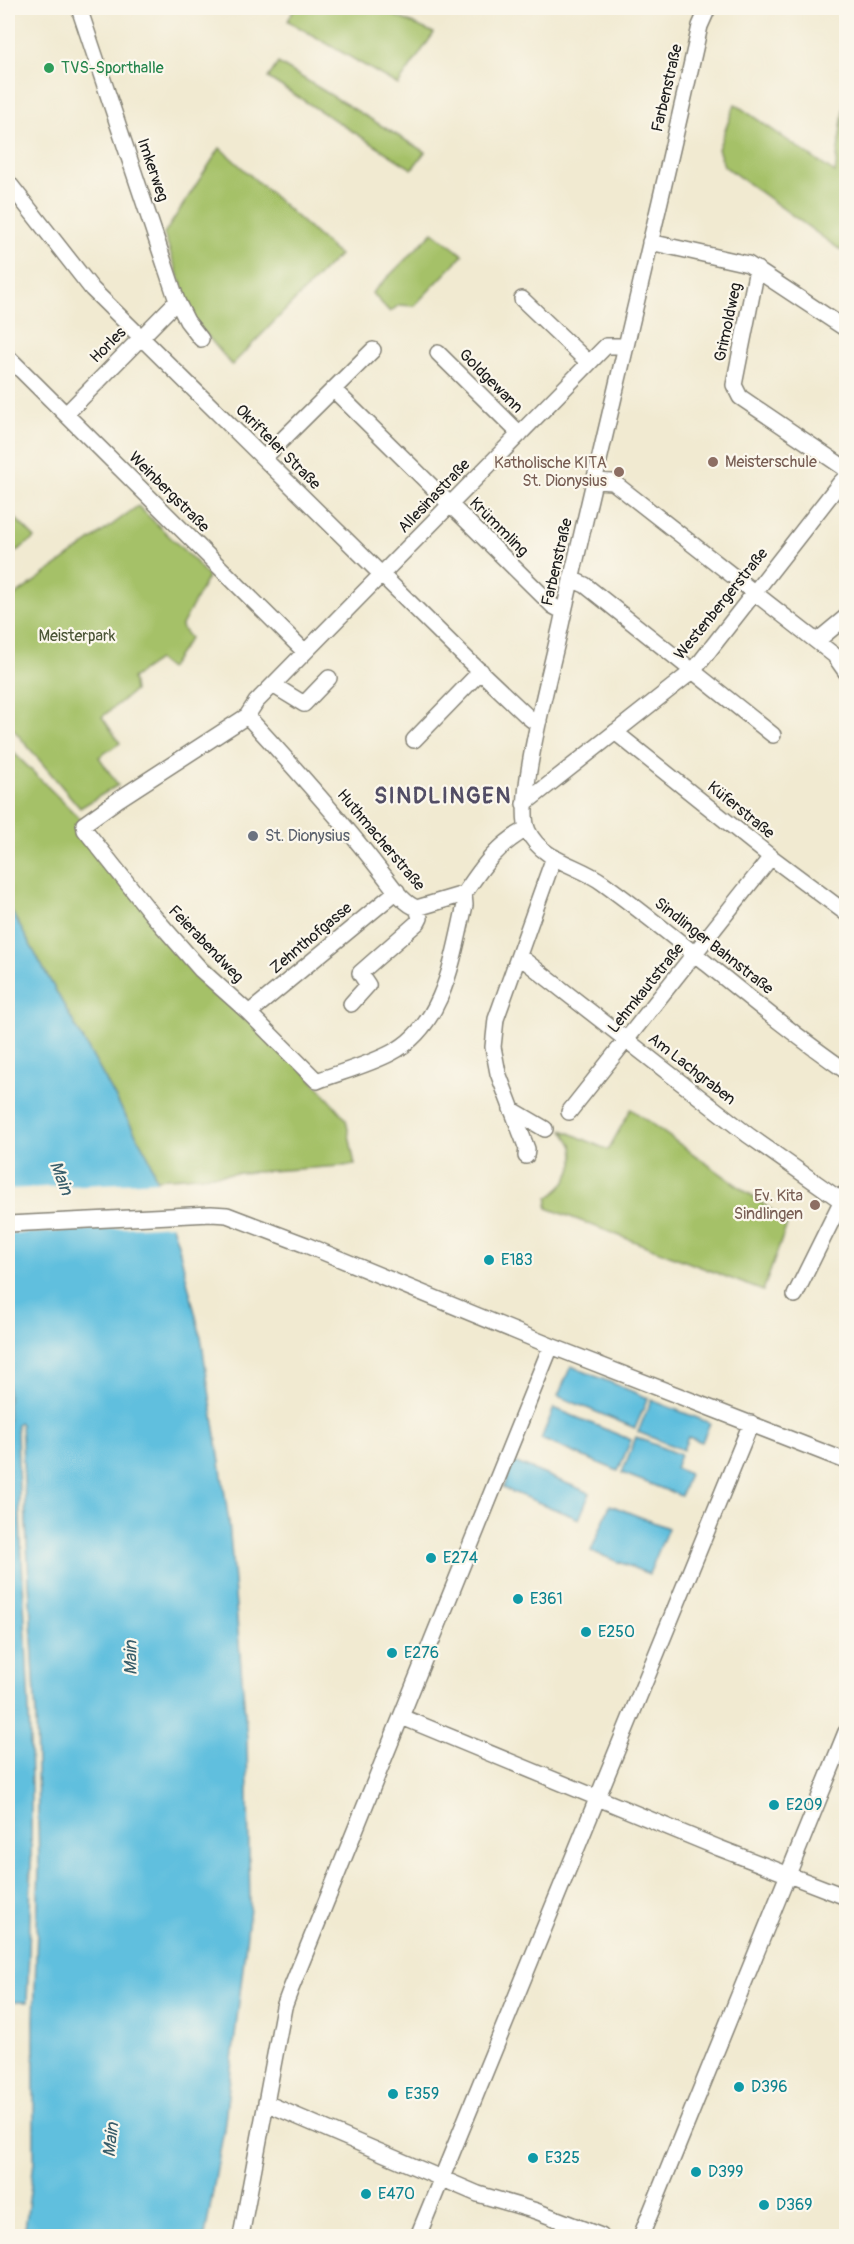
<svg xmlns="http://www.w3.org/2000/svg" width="854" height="2244" viewBox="0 0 854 2244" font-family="Pangolin,sans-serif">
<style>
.green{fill:#a5c168;stroke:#606e42;stroke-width:1.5}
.water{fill:#60bfde;stroke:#3e6e7d;stroke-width:1.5}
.pier{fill:#f1ead1}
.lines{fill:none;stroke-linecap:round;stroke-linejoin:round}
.minor-casing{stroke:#868376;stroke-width:18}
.minor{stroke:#fff;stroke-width:15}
.leisure-dot{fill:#2e9e5b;stroke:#fbf7ec;stroke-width:2}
.education-dot{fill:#8d6e63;stroke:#fbf7ec;stroke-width:2}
.worship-dot{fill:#6b7280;stroke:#fbf7ec;stroke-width:2}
.culture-dot{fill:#0f9aa8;stroke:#fbf7ec;stroke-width:2}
.labels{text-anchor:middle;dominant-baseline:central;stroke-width:4.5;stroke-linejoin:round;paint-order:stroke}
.leisure-label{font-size:16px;fill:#27864d;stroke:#fbf7ec;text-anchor:start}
.street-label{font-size:16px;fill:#1c1c1c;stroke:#fbf7ec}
.education-label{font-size:16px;fill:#785e54;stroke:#fbf7ec;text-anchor:end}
.park-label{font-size:16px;fill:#4c5637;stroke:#fbf7ec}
.worship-label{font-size:16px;fill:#5b616d;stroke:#fbf7ec;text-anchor:start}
.culture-label{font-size:16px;fill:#0d838f;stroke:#fbf7ec;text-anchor:start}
.water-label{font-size:18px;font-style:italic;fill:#375d6a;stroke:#fbf7ec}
.district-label{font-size:22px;font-weight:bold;letter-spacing:1.5px;fill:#524d65;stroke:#fbf7ec}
</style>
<rect width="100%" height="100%" fill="#fbf7ec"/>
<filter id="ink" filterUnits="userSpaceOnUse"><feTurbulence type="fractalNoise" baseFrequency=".0167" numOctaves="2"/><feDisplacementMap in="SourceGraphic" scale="12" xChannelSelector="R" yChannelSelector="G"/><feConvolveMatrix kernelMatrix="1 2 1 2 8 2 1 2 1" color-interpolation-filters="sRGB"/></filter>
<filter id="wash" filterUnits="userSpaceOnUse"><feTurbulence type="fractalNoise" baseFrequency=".008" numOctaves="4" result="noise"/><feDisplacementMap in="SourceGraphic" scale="24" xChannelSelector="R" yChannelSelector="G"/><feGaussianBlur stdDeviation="1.35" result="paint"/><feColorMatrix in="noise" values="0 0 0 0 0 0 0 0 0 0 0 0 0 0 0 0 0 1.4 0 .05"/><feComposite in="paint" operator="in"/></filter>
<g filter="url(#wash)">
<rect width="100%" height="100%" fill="#f1ead1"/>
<!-- green -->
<path class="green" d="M294 8H378L434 33 398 85 288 21Z
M278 63 425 152 412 169 268 78Z
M846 89V254L724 166 718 149 735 104 835 173Z
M220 148 339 255 232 365 193 319 164 234Z
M433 232 463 255 414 306 399 305 390 312 372 293Z
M138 506 196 562 208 577 181 627 190 638 169 669 158 660 132 678 134 691 102 717 120 743 99 757 118 785 80 808 8 723V601Z
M8 511 35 538 8 557Z
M8 747 83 822 112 871 297 1062 346 1119 355 1165 156 1179 149 1158 8 905Z
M631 1109 788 1222 763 1291 547 1208 548 1198C565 1187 577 1169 573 1147 571 1142 566 1135 563 1130L608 1150Z"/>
<!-- water -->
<path class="water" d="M8 905 149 1158 178 1244 201 1337 229 1522 247 1739 250 1908 224 2129 205 2236H24L34 2162V2019L39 1868 36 1716 21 1424 19 1422 17 1424C19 1547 30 1669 31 1792 32 1862 30 1932 27 2002H8Z
M571 1366 648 1398 635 1428 558 1396Z
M651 1400 710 1423 702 1442 688 1437 683 1450 638 1432Z
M554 1408 631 1440 618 1471 541 1439Z
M636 1437 680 1455 675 1468 689 1474 681 1496 622 1473Z
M514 1462 590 1493 579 1519 503 1488Z
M610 1505 668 1528 649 1574 591 1551Z"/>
<!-- pier -->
<path class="pier" d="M160 1181 175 1225 8 1234V1189Z"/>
</g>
<g filter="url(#ink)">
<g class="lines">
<defs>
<path id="minor" d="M79 8 177 301 187 321 201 339
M708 8 700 26C656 225 607 422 562 620 554 660 514 801 528 831 542 861 579 865 603 883 686 943 762 1013 846 1071
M8 182 92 289 468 660 526 715 532 720 539 721
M650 242 748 264 846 329
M757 269 734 385 740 397 846 469
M522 299 589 363
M438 353 520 434
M8 357 305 652
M334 390 553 606 564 612
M66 414 177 301
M264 458 373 350
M594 481 613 482 834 655 846 672
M571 579 585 585 773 735
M817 641 846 617
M273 685 304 704 329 678
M247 716C294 767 340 818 382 873 391 884 403 904 417 908L464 894C482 867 498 844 527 829
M615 732 771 857 846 913
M414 740 481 671
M524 804 694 670 840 483 846 477
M464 894 465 905C453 958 444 1026 391 1053 368 1065 341 1072 317 1081L249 1013 201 970 151 913 85 830 84 824 119 799 247 716 256 702 606 346H626
M519 956 748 1135 846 1204
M351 1004 368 985 360 973 418 922 420 918 417 908
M249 1013 397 891
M511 1109 545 1129
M569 1112 771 857
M526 1156 527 1149 498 1073 493 1047 496 1019 554 857
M8 1224 211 1214 227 1215 306 1245 551 1346 846 1461
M795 1295 846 1192
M402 1717 719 1848 846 1897
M266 2103 478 2194 536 2211 601 2236
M241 2236 284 2007 290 1991 551 1346
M418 2236 751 1423
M641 2236 846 1732"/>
</defs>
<!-- minor casing -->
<use href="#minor" class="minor-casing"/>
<!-- minor -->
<use href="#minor" class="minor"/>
</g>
</g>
<!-- markers -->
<circle class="leisure-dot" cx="49" cy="68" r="6"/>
<g class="education-dot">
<circle cx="713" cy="462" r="6"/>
<circle cx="619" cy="472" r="6"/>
<circle cx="815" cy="1205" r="6"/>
</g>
<circle class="worship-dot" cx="253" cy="836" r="6"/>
<g class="culture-dot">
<circle cx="489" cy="1260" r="6"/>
<circle cx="431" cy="1558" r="6"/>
<circle cx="518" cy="1599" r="6"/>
<circle cx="586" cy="1632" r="6"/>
<circle cx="392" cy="1653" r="6"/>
<circle cx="774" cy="1805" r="6"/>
<circle cx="739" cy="2087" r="6"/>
<circle cx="393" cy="2094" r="6"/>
<circle cx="533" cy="2158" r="6"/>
<circle cx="696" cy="2172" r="6"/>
<circle cx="366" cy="2194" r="6"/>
<circle cx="764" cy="2205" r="6"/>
</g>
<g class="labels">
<!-- leisure labels -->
<g class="leisure-label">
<text x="61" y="68">TVS-Sporthalle</text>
</g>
<!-- street labels -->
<g class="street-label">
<text transform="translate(667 88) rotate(-77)">Farbenstraße</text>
<text transform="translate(153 170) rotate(71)">Imkerweg</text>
<text transform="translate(728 322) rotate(-78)">Grimoldweg</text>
<text transform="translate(108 345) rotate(-45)">Horles</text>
<text transform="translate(491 381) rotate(45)">Goldgewann</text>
<text transform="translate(278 447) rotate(45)">Okrifteler Straße</text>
<text transform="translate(169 492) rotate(45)">Weinbergstraße</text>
<text transform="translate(434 496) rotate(-46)">Allesinastraße</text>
<text transform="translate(499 527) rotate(45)">Krümmling</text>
<text transform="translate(557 562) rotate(-77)">Farbenstraße</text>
<text transform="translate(721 604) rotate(-51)">Westenbergerstraße</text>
<text transform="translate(741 810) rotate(39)">Küferstraße</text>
<text transform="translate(381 840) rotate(50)">Huthmacherstraße</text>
<text transform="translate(311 938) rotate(-40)">Zehnthofgasse</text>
<text transform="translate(206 944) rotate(46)">Feierabendweg</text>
<text transform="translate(714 946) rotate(38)">Sindlinger Bahnstraße</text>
<text transform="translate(646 988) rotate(-51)">Lehmkautstraße</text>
<text transform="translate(692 1069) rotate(38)">Am Lachgraben</text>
</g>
<!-- education labels -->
<g class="education-label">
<text x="725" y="462" text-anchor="start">Meisterschule</text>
<text x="607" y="463">Katholische KITA<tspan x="607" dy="18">St. Dionysius</tspan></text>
<text x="803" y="1196">Ev. Kita<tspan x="803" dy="18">Sindlingen</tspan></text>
</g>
<!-- park labels -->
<g class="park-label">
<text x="77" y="636">Meisterpark</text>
</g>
<!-- worship labels -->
<g class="worship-label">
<text x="265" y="836">St. Dionysius</text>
</g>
<!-- culture labels -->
<g class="culture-label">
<text x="501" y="1260">E183</text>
<text x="443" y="1558">E274</text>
<text x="530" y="1599">E361</text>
<text x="598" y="1632">E250</text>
<text x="404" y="1653">E276</text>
<text x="786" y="1805">E209</text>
<text x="751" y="2087">D396</text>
<text x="405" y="2094">E359</text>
<text x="545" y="2158">E325</text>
<text x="708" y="2172">D399</text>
<text x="378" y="2194">E470</text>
<text x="776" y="2205">D369</text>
</g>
<!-- water labels -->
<g class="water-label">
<text transform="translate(61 1178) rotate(68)">Main</text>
<text transform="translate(131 1658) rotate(-91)">Main</text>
<text transform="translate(111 2140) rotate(-84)">Main</text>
</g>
<!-- district labels -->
<g class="district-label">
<text x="443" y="796">SINDLINGEN</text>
</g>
</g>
<!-- margin -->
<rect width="854" height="2244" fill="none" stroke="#fbf7ec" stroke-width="30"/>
</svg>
